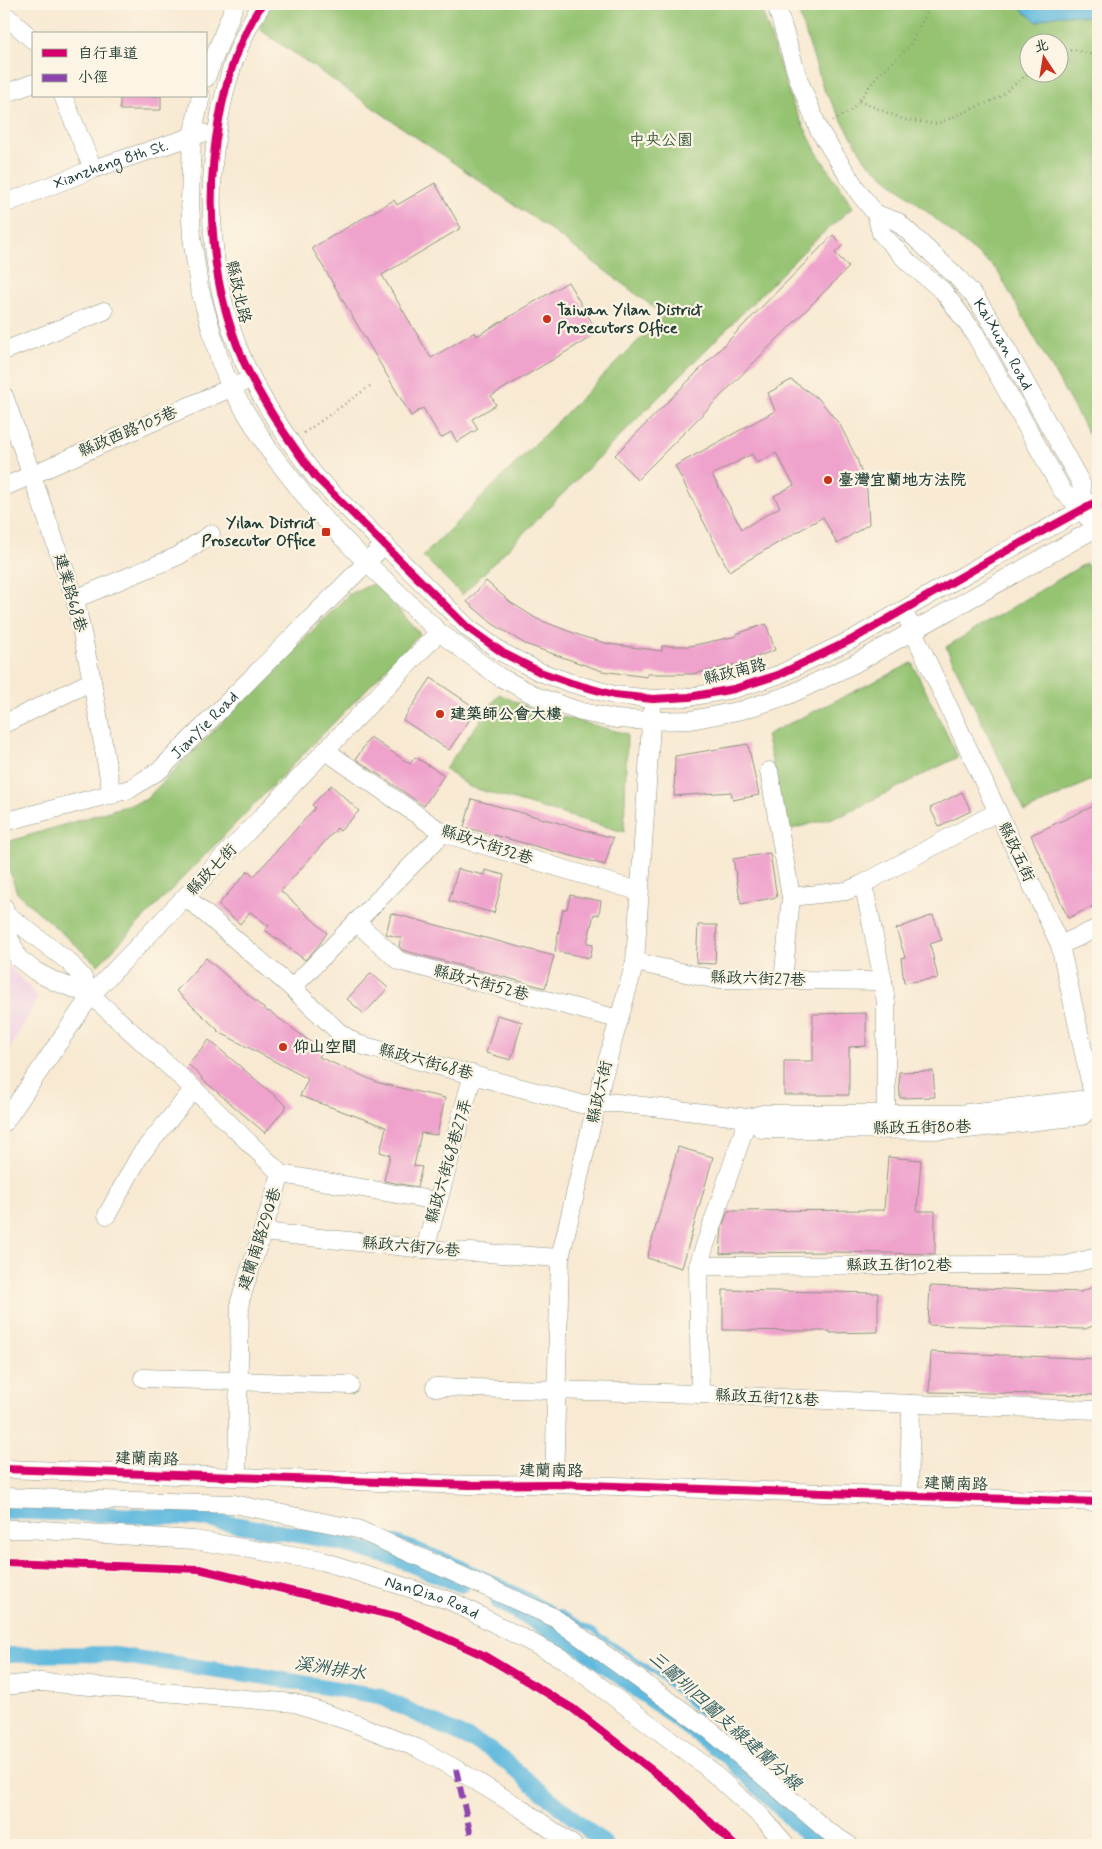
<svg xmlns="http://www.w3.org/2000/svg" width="1102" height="1849" viewBox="0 0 1102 1849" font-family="Mynerve,'LXGW WenKai TC',sans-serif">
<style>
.built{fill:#f0d0e4}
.green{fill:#95c372;stroke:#5a8053;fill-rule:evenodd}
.water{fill:#61b9de;stroke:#407b89}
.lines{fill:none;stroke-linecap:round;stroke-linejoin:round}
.stream{stroke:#61b9de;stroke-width:4.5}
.canal{stroke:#61b9de;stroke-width:16}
.building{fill:#efa2cc;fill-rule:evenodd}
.minor-casing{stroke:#8c9383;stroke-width:19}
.path{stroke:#8c9383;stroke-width:2.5;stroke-dasharray:1 4;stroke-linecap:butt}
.minor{stroke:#fff;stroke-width:18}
.quiet{stroke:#8e44ad;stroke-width:6;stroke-dasharray:12 6;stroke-linecap:butt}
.cycleway-casing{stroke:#fcf5e5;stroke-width:11}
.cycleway{stroke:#d6006c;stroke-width:8}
.poi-dot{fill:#c8321e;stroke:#fcf5e5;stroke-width:2}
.labels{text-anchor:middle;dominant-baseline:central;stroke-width:4.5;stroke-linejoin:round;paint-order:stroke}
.park-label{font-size:16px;fill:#3c5e44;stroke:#fcf5e5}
.street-label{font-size:16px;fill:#1f3d34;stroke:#fcf5e5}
.poi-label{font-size:16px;font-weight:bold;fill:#1f3d34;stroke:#fcf5e5;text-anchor:start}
.water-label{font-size:18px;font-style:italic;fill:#305c5e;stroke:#fcf5e5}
</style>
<rect width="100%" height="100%" fill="#fcf5e5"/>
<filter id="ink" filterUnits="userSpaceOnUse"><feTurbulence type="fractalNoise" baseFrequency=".02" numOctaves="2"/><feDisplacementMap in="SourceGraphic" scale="10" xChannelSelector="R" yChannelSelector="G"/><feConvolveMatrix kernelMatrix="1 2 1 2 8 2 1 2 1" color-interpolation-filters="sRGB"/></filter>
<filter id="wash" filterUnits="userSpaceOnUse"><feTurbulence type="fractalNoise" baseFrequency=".0096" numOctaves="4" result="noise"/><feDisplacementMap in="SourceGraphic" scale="20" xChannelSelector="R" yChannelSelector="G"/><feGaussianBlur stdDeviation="1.12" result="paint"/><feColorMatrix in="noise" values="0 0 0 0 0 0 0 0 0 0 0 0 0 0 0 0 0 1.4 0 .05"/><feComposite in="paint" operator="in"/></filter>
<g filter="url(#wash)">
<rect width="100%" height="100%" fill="#f8e9d2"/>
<!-- built -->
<path class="built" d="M4 961 38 997 4 1060Z"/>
<!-- green -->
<path class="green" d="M272 4H760L792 103 816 151 853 207 813 242 462 595 423 556 664 315 551 230 259 29Z
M796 4H1098V451L997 270 866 161 824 90ZM1030 42H1060V72H1030Z
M1086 563 1098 590V777L1025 812 946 647Z
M375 583 420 634 98 965 17 893 4 853V843L145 800 349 594Z
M912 663 958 757 843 815 788 830 766 735Z
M499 694 529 708 627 734 624 832 470 787 445 769Z"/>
<!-- water -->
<path class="water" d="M1015 4H1098V19C1078 14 1056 12 1037 22Z"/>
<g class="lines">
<!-- stream -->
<path class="stream" d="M395 1537C450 1555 502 1580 552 1608
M559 1611 594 1631 656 1673 700 1713"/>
<!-- canal -->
<path class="canal" d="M4 1511 198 1518 328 1540 397 1559 462 1585
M498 1601 583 1649 728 1757 817 1845
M4 1655 108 1654 260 1676 379 1696 490 1749 606 1845"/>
</g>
<g id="blocks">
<!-- building -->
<path class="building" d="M120 96H161V110H120Z
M435 183 461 228 382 275 431 358 475 332 477 336 568 282 598 333 491 396 496 405 472 419 478 429 457 442 451 432 441 438 423 408 411 416 312 248 394 200 397 205Z
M833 235 843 245 835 253 849 267 637 480 615 455Z
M791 380 819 399 840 425 857 459 867 490 869 524 837 544 823 517 729 571 675 466 775 411 768 393ZM776 453 794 485 774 496 780 507 742 529 712 475 752 454 757 463Z
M486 581 510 602 537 619 584 637 609 644 662 651V646H690L737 636 736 634 766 624 775 650 738 664 693 674H647V677L602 671 525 644 493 624 467 602Z
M431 678 477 709 449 750 403 720Z
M370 737 410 764 415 757 444 775 424 806 356 759Z
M748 744 759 795 733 800 731 792 674 796 675 756Z
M331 785 359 811 340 831 337 828 281 891 327 933 318 946 305 960 265 930 269 926 250 912 240 924 218 905 248 871 254 876 315 808 312 805Z
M962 792 971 811 939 826 930 808Z
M472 799 613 838 605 865 464 827Z
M1098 804V904L1068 918 1031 835Z
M770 853 777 897 741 904 733 859Z
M458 869 484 875 485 870 504 875 494 913 449 901Z
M570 895 601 901 599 915 594 914 587 943 593 944 590 958 555 951 563 909H567Z
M391 913 554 956 545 988 402 950 399 946 401 938 386 934Z
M933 915 942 940 930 944 938 978 904 983 901 958 905 957 896 929Z
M698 925H717L715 964 696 963Z
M206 958 268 1012 269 1011 323 1051 319 1057 379 1083 445 1098 437 1135 421 1133 414 1166 422 1167 417 1187 384 1181 390 1155 380 1152 386 1127 300 1096 308 1079 217 1031 218 1030 176 991Z
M371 973 388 988 364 1014 347 999Z
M866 1013V1046L849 1047V1095H784V1061H813V1014Z
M497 1015 522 1022 511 1060 486 1053Z
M209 1040 287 1106 265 1133 201 1078 202 1077 188 1064Z
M933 1071 935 1097 900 1098 899 1072Z
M678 1147 713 1157 682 1268 647 1258Z
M888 1157 921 1160 917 1211H935V1254L834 1252 734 1253 720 1254 722 1227 728 1211 884 1210Z
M1098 1285V1324L1085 1329 928 1325 930 1286 1080 1292Z
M723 1290 878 1293V1332L830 1333V1331H814L723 1330Z
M931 1352 1098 1359V1395L929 1392Z"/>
</g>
</g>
<g filter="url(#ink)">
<use href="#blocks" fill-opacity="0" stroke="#8c9383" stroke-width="1"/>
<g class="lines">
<defs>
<g id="minor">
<path d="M262 4C219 68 206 170 214 246 217 285 228 324 243 360 261 401 288 440 315 476L468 628 503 653 540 672 571 683 614 695 653 699 689 697 734 689 778 675 853 639 997 556 1098 501"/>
<path d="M776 4 798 78 819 130 859 193 876 214 881 233 909 263 943 291 975 334 1063 492 1083 510 1088 518"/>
<path d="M4 14 34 41"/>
<path d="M206 78 235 4"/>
<path d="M4 94 34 83"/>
<path d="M63 96 93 169"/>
<path d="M201 96 192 136 190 202 192 237 199 287 220 361 231 388 269 450 315 509 366 562 439 632 498 676 538 697 582 712 616 719 650 721 691 720 742 710 789 695 854 664 1098 527"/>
<path id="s1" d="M4 204 93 169 203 133"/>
<path id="s2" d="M876 214 898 222 957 277 975 297 991 321 1081 483 1083 510"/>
<path d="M4 351 104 311"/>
<path d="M4 396 75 599 92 681 112 795"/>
<path d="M4 487 242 383"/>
<path d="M75 599 178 556 211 534"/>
<path d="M908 620 1060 945 1095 1104"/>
<path d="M4 724 92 681"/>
<path d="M326 751 443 833 638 891"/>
<path d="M769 771 791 897"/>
<path id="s3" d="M4 822 130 789 161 769 385 544"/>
<path d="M861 885 866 896 883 981 886 1003V1124"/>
<path d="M186 897 292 988 340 1033 357 1044 581 1104 617 1103 748 1118 763 1114H959L1080 1100 1098 1104"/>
<path d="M4 907 7 932 18 958 35 971 54 981 91 995 194 1089 281 1174"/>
<path d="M5 913 69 962 83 978 91 995"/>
<path d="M356 922 399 961 618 1019"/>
<path d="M1060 945 1098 928"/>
<path d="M635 962 713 979 883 981"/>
<path d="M783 981 791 897 846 891 861 885 997 812"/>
<path d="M292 988 443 833"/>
<path d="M748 1118 762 1129 959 1130 1082 1116 1095 1104"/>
<path d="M4 1123 91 995 439 632"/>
<path d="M281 1174 437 1201"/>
<path d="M107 1215 140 1155 194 1089"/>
<path d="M263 1232 425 1249 560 1258"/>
<path d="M425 1249 473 1074"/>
<path d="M698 1266 1067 1265 1098 1257"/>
<path d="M143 1378 350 1385"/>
<path d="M435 1387 700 1394 911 1404 1098 1410"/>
<path d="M700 1394 698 1266 748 1118"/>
<path d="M4 1469 469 1485 554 1484 1098 1502"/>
<path d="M237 1476 240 1301 281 1174"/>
<path d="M554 1484 560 1258 602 1080 635 962 652 710"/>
<path d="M909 1496 911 1404"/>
<path d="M4 1497 234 1504 357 1529 553 1617 711 1731 826 1830 849 1845"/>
<path id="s4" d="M4 1529H27L194 1540 322 1561 451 1601 565 1660 704 1765 763 1818 786 1845"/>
<path d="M4 1686 41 1682 295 1703 351 1722 417 1748 456 1769 522 1809 573 1845"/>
</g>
</defs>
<!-- minor casing -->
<use href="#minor" class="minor-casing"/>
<!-- path -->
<path class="path" d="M1060 51 1076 50 1098 57
M859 101 905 120 937 124 998 98 1030 72
M833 121 852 110 877 76 909 47 931 4
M304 433 370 386"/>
<!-- minor -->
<use href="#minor" class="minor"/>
<!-- quiet -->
<path class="quiet" d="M456 1769 473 1845"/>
<defs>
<path id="cycleway" d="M262 4C219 68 206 170 214 246 217 285 228 324 243 360 261 401 288 440 315 476L468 628 503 653 540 672 571 683 614 695 653 699 689 697 734 689 778 675 853 639 997 556 1098 501
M4 1469 469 1485 554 1484 1098 1502
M4 1562 199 1569 399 1617 483 1655 572 1708 676 1789 734 1845"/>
</defs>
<!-- cycleway casing -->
<use href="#cycleway" class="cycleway-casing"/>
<!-- cycleway -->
<use href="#cycleway" class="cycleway"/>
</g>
</g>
<!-- markers -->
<g class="poi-dot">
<circle cx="547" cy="319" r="5"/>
<circle cx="828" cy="480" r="5"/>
<rect x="321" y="527" width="10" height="10" rx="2.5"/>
<circle cx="440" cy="714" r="5"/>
<circle cx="283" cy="1047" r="5"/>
</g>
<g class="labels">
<!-- park labels -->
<g class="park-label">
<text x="661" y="140">中央公園</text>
</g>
<!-- street labels -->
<g class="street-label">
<text stroke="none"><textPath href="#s1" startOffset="114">Xianzheng 8th St.</textPath></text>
<text transform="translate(238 292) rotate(77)">縣政北路</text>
<text stroke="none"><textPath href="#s2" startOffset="186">KaiXuan Road</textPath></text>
<text transform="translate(128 432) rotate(-23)">縣政西路105巷</text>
<text transform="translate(70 593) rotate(74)">建業路68巷</text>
<text transform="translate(735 672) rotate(-14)">縣政南路</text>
<text stroke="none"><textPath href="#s3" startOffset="229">JianYie Road</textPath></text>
<text transform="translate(487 845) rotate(18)">縣政六街32巷</text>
<text transform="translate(1016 852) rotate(65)">縣政五街</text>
<text transform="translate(212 870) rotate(-46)">縣政七街</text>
<text transform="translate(758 979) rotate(2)">縣政六街27巷</text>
<text transform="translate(481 983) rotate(15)">縣政六街52巷</text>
<text transform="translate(426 1062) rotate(15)">縣政六街68巷</text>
<text transform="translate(600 1092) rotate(-77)">縣政六街</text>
<text transform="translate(922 1128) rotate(-1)">縣政五街80巷</text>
<text transform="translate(449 1161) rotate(-74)">縣政六街68巷27弄</text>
<text transform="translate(260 1239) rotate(-72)">建蘭南路290巷</text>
<text transform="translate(411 1247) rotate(5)">縣政六街76巷</text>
<text x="899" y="1265">縣政五街102巷</text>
<text transform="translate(767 1398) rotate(3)">縣政五街128巷</text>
<text transform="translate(147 1459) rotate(2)">建蘭南路</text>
<text transform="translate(551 1471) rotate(1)">建蘭南路</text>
<text transform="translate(956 1484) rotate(2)">建蘭南路</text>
<text stroke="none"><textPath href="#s4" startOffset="436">NanQiao Road</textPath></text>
</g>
<!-- poi labels -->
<g class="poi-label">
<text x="557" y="310">Taiwan Yilan District<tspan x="557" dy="18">Prosecutors Office</tspan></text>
<text x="838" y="480">臺灣宜蘭地方法院</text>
<text x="316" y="523" text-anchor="end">Yilan District<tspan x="316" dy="18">Prosecutor Office</tspan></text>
<text x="450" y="714">建築師公會大樓</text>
<text x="293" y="1047">仰山空間</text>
</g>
<!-- water labels -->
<g class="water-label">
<text transform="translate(330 1669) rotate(9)">溪洲排水</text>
<text transform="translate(725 1721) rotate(42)">三鬮圳四鬮支線建蘭分線</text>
</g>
</g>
<!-- margin -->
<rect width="1102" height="1849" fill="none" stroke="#fcf5e5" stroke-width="20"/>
<!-- legend -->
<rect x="32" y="32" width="175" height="65" fill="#fcf5e5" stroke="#a4ab9e"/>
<rect x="42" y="49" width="25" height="8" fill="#d6006c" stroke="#a4ab9e"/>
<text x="78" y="58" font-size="15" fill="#1f3d34">自行車道</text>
<rect x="42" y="74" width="25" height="8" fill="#8e44ad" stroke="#a4ab9e"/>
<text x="78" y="82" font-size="15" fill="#1f3d34">小徑</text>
<!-- north arrow -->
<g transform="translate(1044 58) rotate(348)"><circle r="24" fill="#fcf5e5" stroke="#a4ab9e"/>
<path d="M0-4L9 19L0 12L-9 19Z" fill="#c8321e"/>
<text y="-8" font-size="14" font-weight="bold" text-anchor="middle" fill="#1f3d34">北</text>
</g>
</svg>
